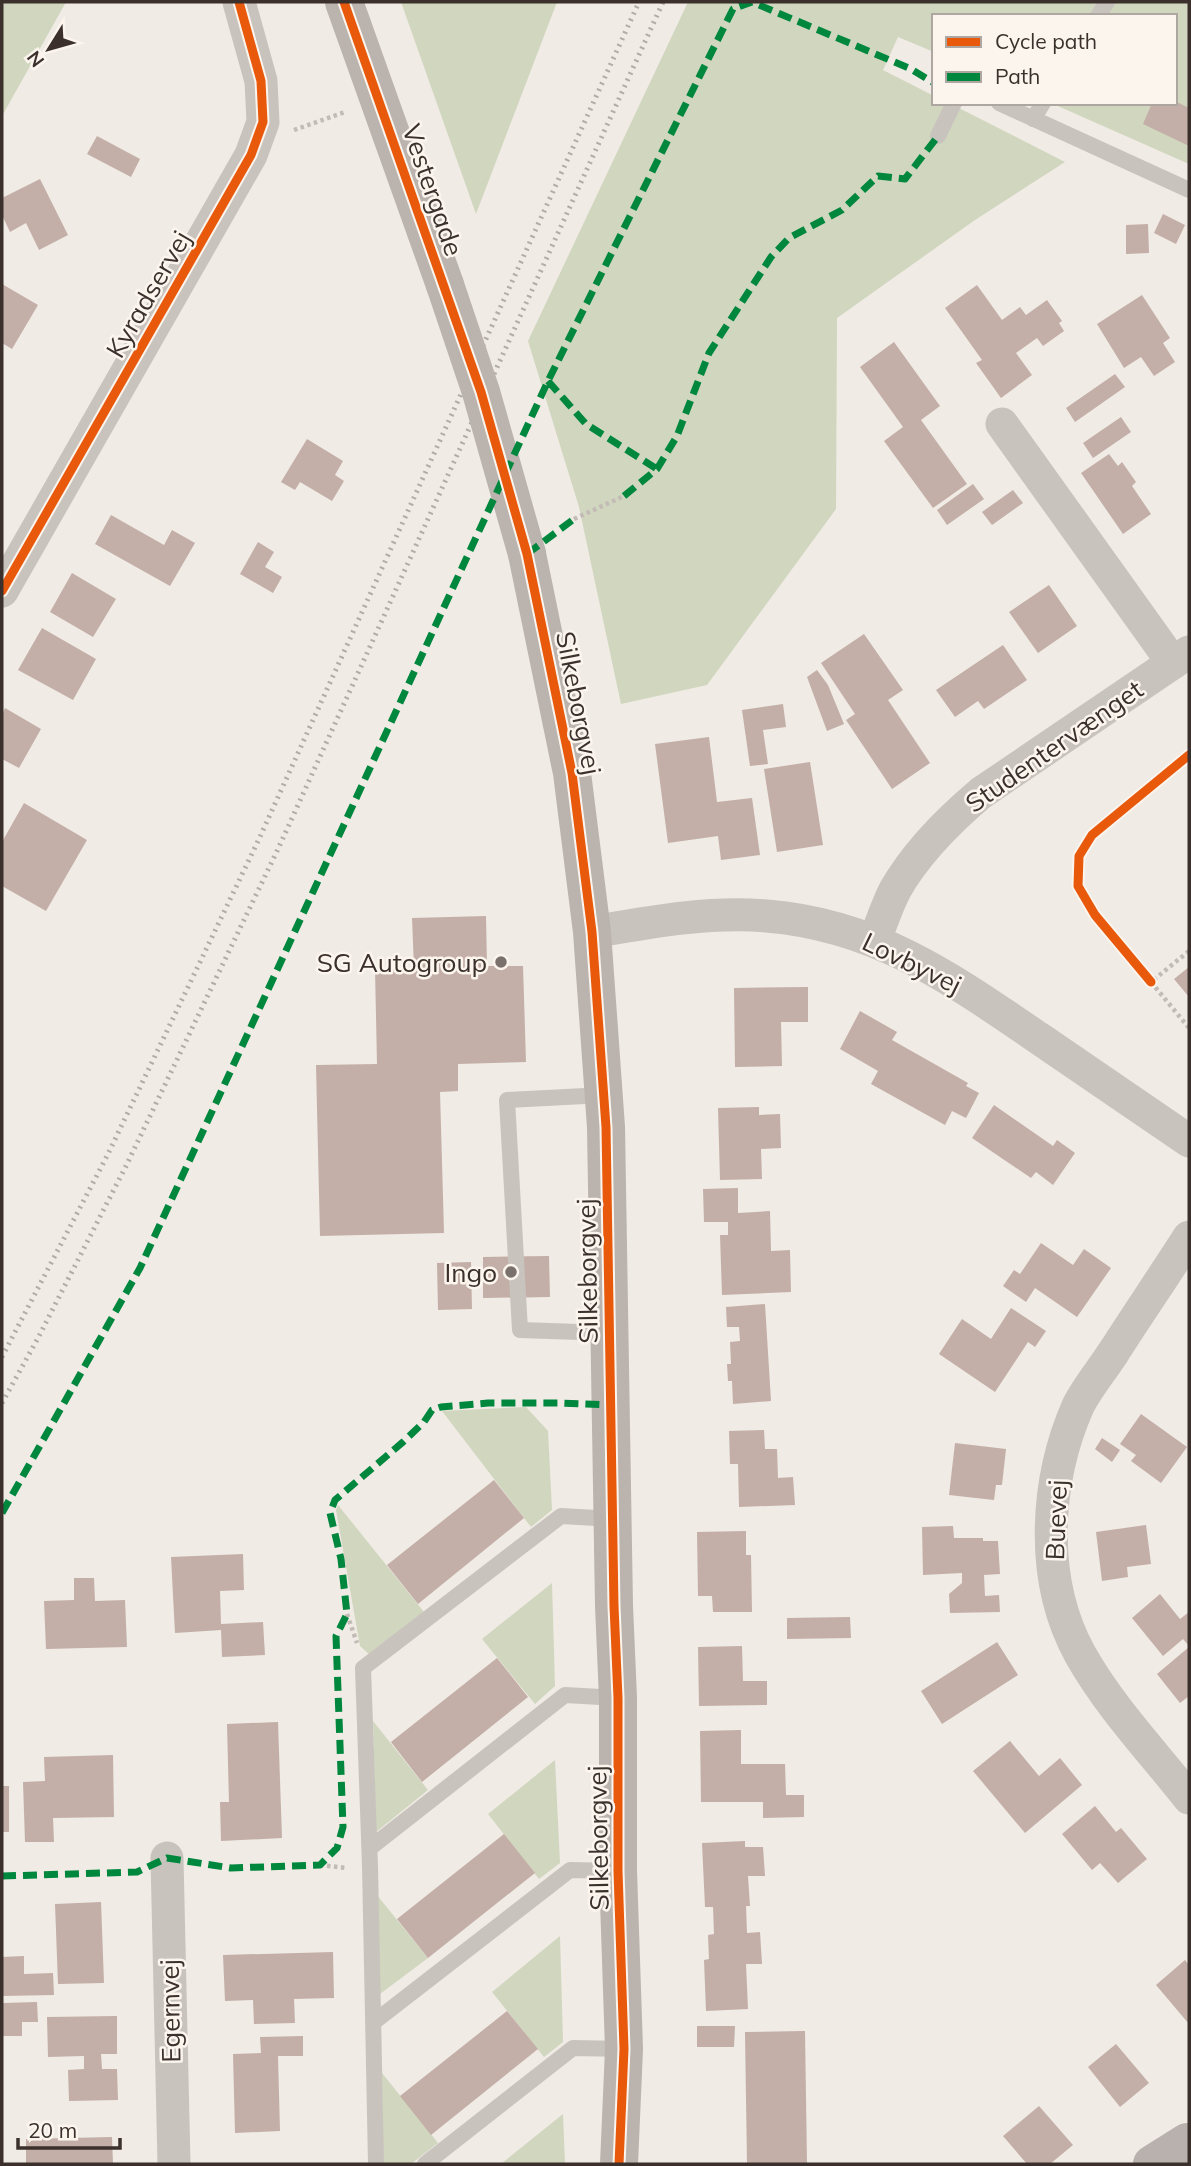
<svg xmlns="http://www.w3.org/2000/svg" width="1191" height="2166" viewBox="0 0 1191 2166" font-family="Mulish,sans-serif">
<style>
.green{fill:#d1d6bf}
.building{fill:#c3afa7}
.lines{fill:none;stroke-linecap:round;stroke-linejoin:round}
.path{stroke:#c2bbb6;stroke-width:4.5;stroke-dasharray:3.5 3.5;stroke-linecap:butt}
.service{stroke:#c9c3be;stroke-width:16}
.minor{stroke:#c9c3be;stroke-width:33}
.secondary{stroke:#bab3ae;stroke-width:38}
.primary{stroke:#b8b1ad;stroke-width:38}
.rail{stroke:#b1aca8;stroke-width:5;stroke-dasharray:2 5;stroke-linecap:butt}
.secondary-bridge{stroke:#bab3ae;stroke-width:38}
.quiet{stroke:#00873e;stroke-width:7;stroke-dasharray:14 7;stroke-linecap:butt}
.cycleway-casing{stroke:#fbf5ee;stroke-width:13}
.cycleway{stroke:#e8590c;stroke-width:9}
.poi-dot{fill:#7a716c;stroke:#fbf5ee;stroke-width:2.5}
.labels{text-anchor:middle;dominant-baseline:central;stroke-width:5;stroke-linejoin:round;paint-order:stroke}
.street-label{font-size:26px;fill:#3b302b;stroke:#fbf5ee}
.poi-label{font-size:26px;fill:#3b302b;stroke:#fbf5ee;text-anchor:end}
</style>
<rect width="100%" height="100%" fill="#f0ebe5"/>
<!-- green -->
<path class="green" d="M2 2H66L2 116Z
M401 2H557L476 214Z
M688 2H1189V164L1051 103H1175V16H934V52L898 37 883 70 934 96V103H949L1065 162 975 220 837 318 836 509 707 685 621 704 579 507 528 341Z
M526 1407 548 1431 552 1510 531 1527 442 1411Z
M338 1505 424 1612 370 1655 360 1646 336 1510Z
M552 1583 555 1686 535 1704 482 1639Z
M373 1721 428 1790 376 1832Z
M555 1760 560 1863 539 1879 488 1814Z
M376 1894 428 1958 380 1994Z
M560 1936 563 2042 544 2057 492 1992Z
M382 2073 438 2143 411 2164H383Z
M563 2114 565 2164H501Z"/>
<!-- building -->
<path class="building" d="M1175 101 1189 108V146L1143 124 1152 103H1175Z
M97 136 140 159 131 177 87 154Z
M40 179 68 235 39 250 26 223 10 232 2 215V198Z
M1163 214 1185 225 1176 244 1154 233Z
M1148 224 1149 253 1126 254V225Z
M2 284 38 305 12 349 2 343Z
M977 285 1002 320 1020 307 1026 315 1047 300 1062 321 1059 323 1064 331 1043 346 1037 338 1016 353 1032 375 1001 398 976 363 982 360 945 308Z
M1142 295 1170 338 1163 343 1175 362 1154 376 1141 357 1124 368 1097 324Z
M894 342 940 406 921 420 967 484 933 508 884 441 903 427 860 367Z
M1115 374 1125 387 1075 422 1066 408Z
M1121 417 1131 432 1093 458 1083 443Z
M307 439 343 461 335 475 344 481 332 501 300 482 295 490 281 482Z
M1109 454 1118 466 1122 462 1136 482 1132 486 1151 514 1123 534 1081 473Z
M973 484 984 499 947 525 937 510Z
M1013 490 1023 503 992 525 982 512Z
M111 515 164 545 172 530 195 543 170 586 95 544Z
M258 542 274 552 265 567 282 577 273 593 240 574Z
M72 573 116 599 93 637 50 612Z
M1049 585 1077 626 1038 653 1009 612Z
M42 628 96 659 73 700 18 670Z
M864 634 903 690 888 700 930 763 892 789 846 720 855 714 821 663Z
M1003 645 1027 680 984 709 978 701 955 717 936 690Z
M817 670 828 685 844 724 827 731 807 677Z
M783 704 786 727 763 730 768 764 750 766 742 710Z
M5 708 41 729 19 768 2 759V715Z
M709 737 717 802 752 798 760 855 721 860 718 836 668 843 655 744Z
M810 762 823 845 777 852 764 769Z
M24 803 87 840 46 911 2 886V842Z
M486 916 487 966H523L526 1062 458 1064V1091L440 1092 444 1233 320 1236 316 1065 377 1064 375 969 414 968 412 918Z
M1189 967V997L1174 979Z
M808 987V1022H781L782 1066 735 1067 734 988Z
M860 1011 897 1032 892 1040 968 1083 966 1086 979 1093 966 1118 952 1111 945 1125 871 1084 878 1071 840 1049Z
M994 1105 1053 1146 1057 1140 1075 1153 1053 1185 1036 1172 1031 1178 972 1138Z
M759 1107V1115L780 1114 781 1148 761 1149 762 1179 720 1180 718 1108Z
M738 1188V1213L770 1211 771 1251 790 1250 791 1292 722 1295 720 1235H728V1222H704L703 1189Z
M1041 1243 1073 1265 1084 1249 1111 1268 1077 1317 1035 1288 1026 1302 1003 1286 1014 1270 1020 1274Z
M549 1256 550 1297 483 1298V1257Z
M471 1262 472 1309 438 1310 437 1263Z
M765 1304 771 1401 733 1404 732 1381H728L727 1364H731L730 1342 740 1341 739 1327H727L726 1307Z
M1011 1308 1046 1331 1035 1347 1028 1342 995 1392 939 1354 962 1319 991 1339Z
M1141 1414 1187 1447 1161 1483 1131 1461 1136 1455 1120 1444Z
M764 1430 765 1449H777L778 1478 793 1477 795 1505 739 1507 738 1464H730L729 1431Z
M1102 1438 1120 1450 1112 1462 1095 1449Z
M955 1443 1006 1449 1002 1485H996L994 1500 949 1495Z
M494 1480 524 1518 418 1604 387 1565Z
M1146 1525 1151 1564 1127 1567 1128 1577 1102 1581 1096 1532Z
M953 1526 954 1538H983V1541H998L1000 1574 984 1575 985 1596 999 1595 1000 1612 950 1613 949 1594 962 1583V1573L923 1575 922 1527Z
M746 1531V1555H751L752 1612H713L712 1596H698L697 1532Z
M243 1554 244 1590 220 1591 221 1624 263 1622 265 1655 222 1657 221 1630 175 1633 171 1557Z
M74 1578H94L95 1601 125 1600 127 1647 46 1649 44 1601 74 1600Z
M1160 1594 1180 1619 1189 1612V1646L1183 1639 1163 1656 1132 1618Z
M850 1617 851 1638 787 1639V1618Z
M997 1642 1018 1675 942 1724 921 1691Z
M742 1646 743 1681H767V1705L699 1706 698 1647Z
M1189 1647V1696L1180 1703 1157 1674Z
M497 1658 528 1697 422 1782 391 1742Z
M278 1722 282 1838 221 1841 220 1802H229L227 1724Z
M741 1730V1764H785L786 1795H804V1817L763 1818V1802H701L700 1731Z
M1010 1741 1039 1776 1060 1758 1082 1785 1025 1833 973 1771Z
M113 1755 114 1817 53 1818 54 1842H25L23 1782 45 1781 44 1757Z
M2 1786H9V1832H2Z
M1095 1806 1116 1832 1121 1828 1147 1859 1118 1883 1100 1863 1092 1870 1062 1834Z
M504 1834 535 1873 428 1958 397 1919Z
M745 1841V1847H763L765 1876H748L750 1906H746L747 1933 760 1932 762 1964H746L748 2009 706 2011 704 1960 709 1959 708 1935 714 1934 713 1907H705L702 1843Z
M101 1902 104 1983 58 1984 55 1904Z
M333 1952 334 1998 294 1999 295 2023 254 2024 253 2000 225 2001 223 1955Z
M24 1956V1974L53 1973 54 1995 2 1996V1957Z
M1185 1960 1189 1965V2024L1156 1985Z
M37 2002 38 2022H22V2036H3V2003Z
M507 2011 538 2049 431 2135 400 2096Z
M117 2016V2054H101L102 2069H117L118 2100 69 2101 68 2070 84 2069V2056L48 2057 47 2017Z
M697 2026H735L734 2047H697Z
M805 2031 807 2164H747L745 2032Z
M303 2036V2056H278L280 2131 235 2133 233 2054 261 2053 260 2037Z
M1116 2044 1149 2083 1120 2107 1088 2067Z
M1039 2106 1073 2145 1050 2164H1027L1003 2136Z
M112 2137 113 2164H26V2139Z"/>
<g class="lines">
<!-- path -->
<path class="path" d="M294 130 345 112
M574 519 624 496
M1189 951 1151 982 1189 1028
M347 1614 357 1643
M320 1865 347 1868"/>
<!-- service -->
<path class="service" d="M1098 16 1107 2
M999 103 1189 190
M1033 119 1043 103
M938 136 954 103
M604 1095 507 1100 520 1330 609 1333
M370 1848 565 1695 618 1698
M374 2022 570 1870 618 1871
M376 2164 370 1866 363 1668 561 1516 614 1519
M425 2164 573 2048 624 2049"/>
<!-- minor -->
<path class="minor" d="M1002 424 1173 663
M2 591 251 155 263 122 261 81 239 2
M592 932C650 922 708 911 767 916 877 925 952 979 1040 1039 1089 1073 1139 1107 1189 1141
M875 940C881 923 887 906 895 890 916 853 949 820 981 793L1189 652
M1189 1237C1164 1276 1138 1314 1113 1353 1102 1370 1087 1388 1078 1406 1045 1481 1039 1580 1080 1654 1109 1706 1152 1751 1189 1798
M167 1858 174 2164"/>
<!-- secondary -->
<path class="secondary" d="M344 2 445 285
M527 554 572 773 592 932 606 1127 614 1606 618 1698V1871L624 2049 619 2164"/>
<!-- primary -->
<path class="primary" d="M1152 2164 1187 2142"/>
<!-- rail -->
<path class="rail" d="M2 1357 107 1156 259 839 639 2
M2 1403 38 1338 126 1166 278 849 663 2"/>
<!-- secondary-bridge -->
<path class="secondary-bridge" d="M445 285 481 392 527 554"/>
<!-- quiet -->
<path class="quiet" d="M548 381 586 424 657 469
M624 496 657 469 677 436 709 353 771 257 789 238 842 210 878 176 905 179 938 136
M527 554 574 519
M2 1513 140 1268 548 381 733 9 752 2 911 69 934 83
M2 1876 137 1872 167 1858 231 1868 320 1865 337 1848 343 1827 336 1636 347 1614 341 1559 330 1513 335 1500 403 1442 424 1422 432 1410 441 1407 488 1403H558L611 1405"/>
<defs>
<path id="cycleway" d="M344 2 481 392 527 554 572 773 592 932 606 1127 614 1606 618 1698V1871L624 2049 619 2164
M2 591 251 155 263 122 261 81 239 2
M1151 982 1095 915 1078 886 1079 856 1092 835 1189 755"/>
</defs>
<!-- cycleway casing -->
<use href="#cycleway" class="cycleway-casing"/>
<!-- cycleway -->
<use href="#cycleway" class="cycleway"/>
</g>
<!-- markers -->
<g class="poi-dot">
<circle cx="501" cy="962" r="7"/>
<circle cx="511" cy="1272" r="7"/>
</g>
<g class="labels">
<!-- street labels -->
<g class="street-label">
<text transform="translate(433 190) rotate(71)">Vestergade</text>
<text transform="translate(148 294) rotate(-60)">Kyradservej</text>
<text transform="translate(579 703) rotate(79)">Silkeborgvej</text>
<text transform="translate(1054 746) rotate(-35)">Studentervænget</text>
<text transform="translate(912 963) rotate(26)">Lovbyvej</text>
<text transform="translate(587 1271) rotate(-91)">Silkeborgvej</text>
<text transform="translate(1056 1520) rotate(-88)">Buevej</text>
<text transform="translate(598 1838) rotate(-91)">Silkeborgvej</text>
<text transform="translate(170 2011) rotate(-91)">Egernvej</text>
</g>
<!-- poi labels -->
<g class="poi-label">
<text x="487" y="962">SG Autogroup</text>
<text x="497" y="1272">Ingo</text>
</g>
</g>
<!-- border -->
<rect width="1191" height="2166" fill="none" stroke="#3b302b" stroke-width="7"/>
<!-- legend -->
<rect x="932" y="14" width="245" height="91" fill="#fbf5ee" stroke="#aea6a0" stroke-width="2"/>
<rect x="946" y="37" width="35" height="10" fill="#e8590c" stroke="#aea6a0" stroke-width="2"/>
<text x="995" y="49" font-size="21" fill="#3b302b">Cycle path</text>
<rect x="946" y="72" width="35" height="10" fill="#00873e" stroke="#aea6a0" stroke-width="2"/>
<text x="995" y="84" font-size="21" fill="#3b302b">Path</text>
<!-- north arrow -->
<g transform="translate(49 49) rotate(233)" stroke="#fbf5ee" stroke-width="5" paint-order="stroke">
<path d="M0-5L12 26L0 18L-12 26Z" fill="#3b302b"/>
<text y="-10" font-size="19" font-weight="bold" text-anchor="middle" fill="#3b302b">N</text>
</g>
<!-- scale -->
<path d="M18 2138v10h102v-10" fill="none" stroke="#3b302b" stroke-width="3.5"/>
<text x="28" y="2138" font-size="21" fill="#3b302b" stroke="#fbf5ee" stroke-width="5" paint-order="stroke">20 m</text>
</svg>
